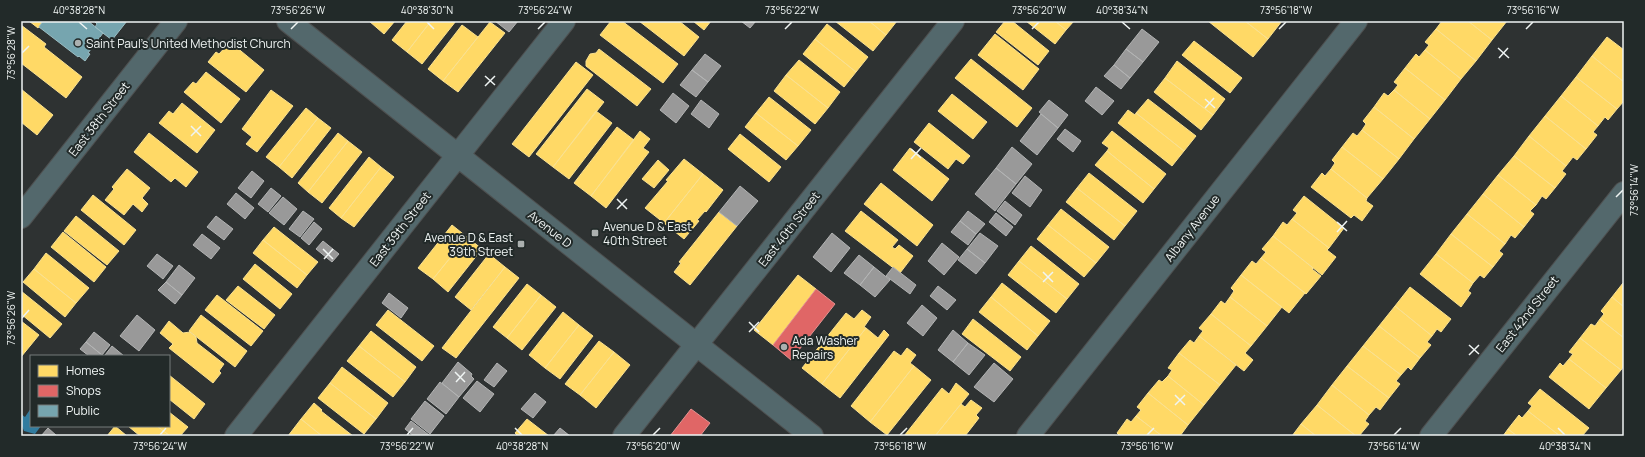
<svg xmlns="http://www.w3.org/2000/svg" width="1645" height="457" viewBox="0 0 1645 457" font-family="Manrope,sans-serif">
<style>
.water{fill:#327c9f}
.homes{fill:#ffd966;stroke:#fae190}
.shops{fill:#e06666;stroke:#e49190}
.public{fill:#76a5af;stroke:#9abdc3}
.industry{fill:#999;stroke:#b3b4b4}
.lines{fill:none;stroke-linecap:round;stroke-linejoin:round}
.minor-casing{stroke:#4e5050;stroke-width:24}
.minor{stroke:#53686c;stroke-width:22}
.ticks{fill:none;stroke:#eff4f3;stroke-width:1.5}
.poi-dot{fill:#abb0af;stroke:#222a29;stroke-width:1.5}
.labels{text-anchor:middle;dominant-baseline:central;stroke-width:4;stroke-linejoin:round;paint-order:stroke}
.poi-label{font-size:12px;fill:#eff4f3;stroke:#222a29;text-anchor:start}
.street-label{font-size:12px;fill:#eff4f3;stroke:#222a29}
.neatline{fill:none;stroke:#eff4f3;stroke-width:1.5}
.ticks-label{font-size:10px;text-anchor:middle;fill:#eff4f3}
</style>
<rect width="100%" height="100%" fill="#2e3232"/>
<!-- water -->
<path class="water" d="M31 408V426H41L35 434 24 431 21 424V414L25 417Z"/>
<!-- homes -->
<path class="homes" d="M29 21H43L38 28Z
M369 21H395L384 34Z
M407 21H431L407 52 392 40Z
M431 21H456L422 64 407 52Z
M611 21H622L678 64 663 83 600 35Z
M639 21H679L699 37 684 56Z
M693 21H711L704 30Z
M835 21H869L886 35 873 51Z
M869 21H897L886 35Z
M1005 21H1012L1049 51 1038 65 996 32Z
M1026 21H1055L1066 30 1055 44Z
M1055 21H1074L1066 30Z
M1208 21H1245L1268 39 1253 57Z
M1245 21H1282L1268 39Z
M1442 21H1468L1492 40 1476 61 1436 29Z
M1468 21H1507L1492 40Z
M490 22 505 33 458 92 443 81Z
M827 24 868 57 856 72 815 39Z
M21 25 46 44 44 47 82 77 66 98 21 63Z
M462 25 478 37 443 81 428 69Z
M1436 29 1476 61 1461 79 1425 50 1429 45 1425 42Z
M995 34 1039 69 1023 90 978 55Z
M1607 37 1624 50V82L1592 56Z
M815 39 856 72 844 87 803 54Z
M1194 41 1242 78 1230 93 1182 55Z
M230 42 264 70 246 92 208 62 216 52 219 54Z
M599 49 651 89 637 106 586 66V61L590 54 596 53Z
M1425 50 1461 79 1445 100 1405 68 1416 54 1419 57Z
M1592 56 1624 82V101L1617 109 1576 77Z
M971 59 1032 108 1017 127 955 78Z
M799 60 840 92 828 108 786 75Z
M1177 61 1225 99 1213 115 1165 78Z
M576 62 593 75 529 157 512 144Z
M1405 68 1445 100 1430 119 1394 90 1398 85 1394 82Z
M206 72 240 99 221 123 184 92 193 82 196 84Z
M786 75 828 108 815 124 774 91Z
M1576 77 1617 109 1608 120 1605 117 1598 126 1561 96Z
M1165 78 1213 115 1201 130 1154 92Z
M21 89 53 115 37 135 21 122Z
M587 89 604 102 553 167 536 154Z
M271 90 293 106 257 152 246 144 252 137 242 129Z
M1394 90 1430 119 1414 139 1374 107 1384 93 1388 96Z
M952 94 987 122 973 139 938 111Z
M1561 96 1598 126 1593 132 1597 135 1586 149 1545 116Z
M769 97 811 130 798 146 756 113Z
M1148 99 1196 136 1184 151 1136 113Z
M182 103 215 130 197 153 159 123 169 111 173 114Z
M1374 107 1414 139 1399 159 1362 130 1366 124 1363 121Z
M306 108 318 118 279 167 266 157Z
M1128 110 1135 115 1136 113 1184 151 1172 166 1118 123Z
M596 111 612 123 569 179 553 167Z
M756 113 798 146 786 160 745 127Z
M1545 116 1586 149 1577 160 1573 157 1566 166 1529 136Z
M318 118 331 128 292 178 279 167Z
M929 123 970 156 963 164 956 159 948 169 914 142Z
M617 127 634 140 591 196 574 183Z
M1362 130 1399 159 1383 179 1342 147 1353 133 1357 136Z
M640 131 650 139 643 148 649 152 606 208 591 196Z
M1112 131 1166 174 1154 189 1107 151 1109 148 1102 143Z
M149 133 198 172 186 187 175 178 171 182 134 152Z
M338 133 348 141 308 192 298 183Z
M740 134 781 167 769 182 728 149Z
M1529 136 1566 166 1562 171 1566 174 1555 188 1514 156Z
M348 141 362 152 322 203 308 192Z
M1342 147 1383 179 1367 198 1331 169 1335 163 1332 160Z
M910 148 949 179 932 201 893 170Z
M1107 151 1154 189 1143 203 1095 165Z
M1514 156 1555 188 1546 199 1542 196 1536 205 1498 175Z
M369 157 381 167 341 218 329 208Z
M684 159 703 174 664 223 645 208 668 181 666 180Z
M658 160 669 170 654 188 642 179Z
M381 167 394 177 354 227 341 218Z
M127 169 150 188 142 198 148 204 142 212 133 204 124 215 105 200 114 189 112 187Z
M1331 169 1367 198 1366 201 1373 206 1362 221 1354 215 1351 218 1311 187 1322 173 1325 176Z
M1089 173 1137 211 1125 226 1077 188Z
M703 174 723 190 706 212 705 211 697 220 699 221 684 239 664 223Z
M1498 175 1536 205 1530 211 1534 214 1524 227 1483 194Z
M881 183 933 225 917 246 864 204Z
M1077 188 1125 226 1114 240 1066 202Z
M1483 194 1524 227 1515 238 1511 235 1505 244 1467 214Z
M93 195 136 230 124 245 81 210Z
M1304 196 1344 228 1329 248 1292 219 1297 213 1293 210Z
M1061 209 1109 247 1096 263 1048 225Z
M861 211 898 240 892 247 895 249 899 245 913 256 900 273 845 231Z
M719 212 737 226 690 285 674 272 681 263 679 262Z
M1467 214 1505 244 1499 251 1503 254 1493 267 1451 234Z
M76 216 119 251 107 265 64 231Z
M1292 219 1329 248 1327 250 1336 257 1322 275 1273 236 1283 222 1287 225Z
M452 225 467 237 433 279 418 268Z
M1048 225 1096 263 1084 277 1037 239Z
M274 227 318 262 307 275 263 240Z
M63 232 106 267 94 282 51 247Z
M1451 234 1493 267 1484 278 1480 275 1473 283 1436 254Z
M1273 236 1313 268 1312 269 1321 276 1306 294 1261 258 1266 252 1262 249Z
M467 237 482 249 448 292 433 279Z
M263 240 307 275 297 288 253 253Z
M1031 246 1079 284 1067 299 1019 261Z
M46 253 89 288 76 303 34 269Z
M489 254 505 267 471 310 455 297Z
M1436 254 1473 283 1468 291 1471 293 1461 307 1420 274Z
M1261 258 1305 293 1289 313 1241 275 1252 261 1256 264Z
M1019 261 1067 299 1056 313 1008 275Z
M255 264 292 294 280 309 243 279Z
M505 267 519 278 456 358 442 348Z
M34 269 76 303 65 317 23 282Z
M798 275 816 289 773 345 754 330Z
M1241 275 1282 307 1267 326 1230 297 1234 291 1231 288Z
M1002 283 1050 321 1038 336 991 297Z
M1623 283 1624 284V307L1612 297Z
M527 284 541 295 507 338 493 327Z
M238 286 275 315 264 329 226 300Z
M1410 287 1451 319 1441 332 1437 329 1432 336 1395 306Z
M21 291 62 324 50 338 21 314Z
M217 295 263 331 251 346 205 310Z
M541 295 556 307 522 350 507 338Z
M991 297 1038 336 1027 350 979 312Z
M1230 297 1267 326 1251 346 1211 314 1221 301 1225 304Z
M1612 297 1624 307V338L1600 319 1604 314 1601 311Z
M1395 306 1432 336 1427 342 1431 345 1420 358 1379 326Z
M388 310 434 346 422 361 376 325Z
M862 310 871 317 864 327 866 328 822 384 802 368 846 313 854 319Z
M563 312 579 325 545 368 529 355Z
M1211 314 1251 346 1245 353 1253 360 1244 371 1199 336 1203 331 1199 328Z
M201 315 247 351 235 367 189 331Z
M973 319 1021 357 1010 371 962 334Z
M1600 319 1624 338V366L1621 370 1580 338 1591 324 1595 326Z
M21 321 39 335 21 357Z
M169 321 183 333 190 332 196 337 197 343 224 364 219 371 221 373 213 383 169 348 173 344 160 333Z
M579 325 593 336 560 379 545 368Z
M1379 326 1420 358 1411 370 1408 367 1401 375 1363 346Z
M866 328 878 338 884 330 889 335 840 398 822 384Z
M371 331 416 367 405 382 359 346Z
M1199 336 1236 365 1220 385 1179 353 1190 340 1194 343Z
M1580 338 1621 370 1606 388 1569 359 1573 354 1569 352Z
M599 341 614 352 580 395 565 384Z
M359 346 405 382 393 397 347 361Z
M1363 346 1401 375 1396 381 1400 384 1389 398 1347 366Z
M907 348 916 355 910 363 914 366 870 422 851 406 894 351 901 356Z
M614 352 630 365 596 408 580 395Z
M1179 353 1220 385 1204 405 1168 376 1172 370 1168 368Z
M1569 359 1606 388 1589 409 1549 377 1560 363 1563 366Z
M914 366 931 380 887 435 870 422Z
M1347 366 1389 398 1380 410 1376 407 1369 415 1332 385Z
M342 367 388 403 376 419 330 383Z
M169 375 205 404 194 419 169 399Z
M1168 376 1204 405 1188 425 1148 393 1159 380 1162 382Z
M330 383 376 419 364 434 318 398Z
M956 383 969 394 935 436H904L942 388 949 394Z
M1332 385 1369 415 1365 421 1369 424 1359 436H1356L1317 405Z
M1540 389 1589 428 1582 436H1560L1528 411 1532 406 1528 403Z
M1148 393 1188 425 1180 436H1162L1136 416 1141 410 1137 407Z
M971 400 982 408 976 415 979 418 965 436H935L961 404 965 407Z
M314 403 322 410 321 411 353 436H322L301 419Z
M1317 405 1356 436H1316L1301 424Z
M1528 411 1560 436H1517L1508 429 1519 415 1522 418Z
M169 412 188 427 180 436H170L157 426H169Z
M1136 416 1162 436H1120L1117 433 1127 419 1131 422Z
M301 419 322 436H288Z
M527 419 549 436H518L515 433Z
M1301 424 1316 436H1292Z
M115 426 127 436H107Z
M128 426H157L170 436H140Z
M1508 429 1517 436H1503Z"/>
<!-- shops -->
<path class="shops" d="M816 289 835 304 791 360 773 345Z
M691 409 710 423 700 436H670Z"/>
<!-- public -->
<path class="public" d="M43 21H88L103 33 88 53 90 54 85 61 79 56 78 57 39 27Z
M94 21H127L112 40 95 27 97 24Z"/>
<!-- industry -->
<path class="industry" d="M495 21H518L509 32Z
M741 21H756L750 28Z
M1142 29 1159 42 1143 62 1126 49Z
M1126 49 1143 62 1130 78 1114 65Z
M705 54 721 66 708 82 692 70Z
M1114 65 1130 78 1121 89 1104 76Z
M692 70 708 82 696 97 680 85Z
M1096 87 1114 101 1102 115 1085 101Z
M673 93 689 106 676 123 660 110Z
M701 100 719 114 709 128 691 114Z
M1049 100 1068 115 1058 128 1039 112Z
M1041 114 1058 128 1037 155 1020 141Z
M1065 129 1081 141 1073 152 1057 139Z
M1012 147 1032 164 1016 184 996 168Z
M996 168 1016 184 995 211 975 194Z
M252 171 264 181 251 198 238 188Z
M1025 176 1042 190 1030 207 1012 193Z
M740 186 758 201 737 226 719 212Z
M271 188 281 196 268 212 258 204Z
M236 193 254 208 245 219 227 204Z
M283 197 297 209 284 225 269 213Z
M1005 201 1022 215 1015 225 997 211Z
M303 211 314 219 300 237 289 229Z
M968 211 985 224 976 234 960 221Z
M996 213 1013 227 1006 236 989 222Z
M216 216 233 229 224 240 207 227Z
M960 221 976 234 968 245 951 232Z
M314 222 322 229 309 245 301 238Z
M832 233 850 248 831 272 813 257Z
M980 233 998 246 985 263 967 249Z
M202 234 220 248 211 259 193 245Z
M323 241 339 254 332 262 316 249Z
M942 243 959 257 944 275 928 261Z
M967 249 985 263 976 274 958 260Z
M157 254 173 266 163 279 147 266Z
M859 255 874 267 860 285 844 273Z
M179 265 195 278 182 295 166 282Z
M874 267 890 280 875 297 860 285Z
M893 267 916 285 910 294 886 276Z
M166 282 182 295 175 304 158 290Z
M938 286 956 300 947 310 930 296Z
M389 293 408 308 401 318 382 303Z
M922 305 937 318 923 336 907 323Z
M137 315 155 330 139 351 120 336Z
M953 330 968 343 953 362 938 350Z
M94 332 110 345 102 355 86 342Z
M86 342 102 355 101 356H89L80 349Z
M968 343 985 355 969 375 953 362Z
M112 346 124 356H106L105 355Z
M458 362 472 374 471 376 474 379 459 397 442 383Z
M497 363 507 371 494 387 484 380Z
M994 363 1013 379 994 402 974 387Z
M477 381 494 394 480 412 463 398Z
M440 382 459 397 446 414 427 399Z
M535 393 546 402 533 418 521 409Z
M425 401 444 416 430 434 411 419Z
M411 421 429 435 428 436H414L405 429Z
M48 428 57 436H41Z
M560 428 570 436H553Z"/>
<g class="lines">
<defs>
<path id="minor" d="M288 21 812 436
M21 217 176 21
M236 436 564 21
M624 436 953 21
M1028 436 1356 21
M1431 436 1624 193"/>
</defs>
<!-- minor casing -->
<use href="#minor" class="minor-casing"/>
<!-- minor -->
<use href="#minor" class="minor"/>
</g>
<!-- ticks -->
<path class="ticks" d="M79 22 87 29M427 22 434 29M1122 22 1130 29M291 29 298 22M538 29 545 22M785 29 792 22M1032 29 1039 22M1279 29 1286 22M1526 29 1533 22M1498 48 1509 58M22 53 29 46M1499 58 1508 48M485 76 495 85M485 86 495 76M1205 99 1215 108M1205 108 1214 98M191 126 201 136M191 136 201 126M911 149 921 158M911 159 921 148M1616 197 1623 190M617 199 627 209M617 209 627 199M1337 222 1347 231M1337 232 1347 221M323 249 333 259M324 259 333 249M1043 272 1053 282M1043 282 1053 272M22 318 29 310M749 322 759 332M749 332 759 322M1469 345 1479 354M1469 355 1479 345M455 372 465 382M456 382 465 372M1175 395 1185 405M1175 405 1185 395M515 428 522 435M1558 428 1565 435M160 435 166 428M407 435 413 428M653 435 660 428M900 435 907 428M1147 435 1154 428M1394 435 1401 428"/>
<!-- markers -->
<g class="poi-dot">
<circle cx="78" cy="43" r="4"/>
<rect x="591" y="229" width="8" height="8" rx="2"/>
<rect x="517" y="240" width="8" height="8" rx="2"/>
<circle cx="784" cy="347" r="4"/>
</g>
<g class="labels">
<!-- poi labels -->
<g class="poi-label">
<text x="86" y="43">Saint Paul's United Methodist Church</text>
<text x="603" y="226">Avenue D &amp; East<tspan x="603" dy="14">40th Street</tspan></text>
<text x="513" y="237" text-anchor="end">Avenue D &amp; East<tspan x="513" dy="14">39th Street</tspan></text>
<text x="792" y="340">Ada Washer<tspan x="792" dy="14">Repairs</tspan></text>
</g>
<!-- street labels -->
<g class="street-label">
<text transform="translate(99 119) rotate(-52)">East 38th Street</text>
<text transform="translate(1192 228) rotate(-52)">Albany Avenue</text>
<text transform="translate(400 229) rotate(-52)">East 39th Street</text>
<text transform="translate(550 229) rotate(38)">Avenue D</text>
<text transform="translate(789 229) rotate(-52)">East 40th Street</text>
<text transform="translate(1527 314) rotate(-52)">East 42nd Street</text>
</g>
</g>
<!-- border -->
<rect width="1645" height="457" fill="none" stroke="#222a29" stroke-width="44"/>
<!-- legend -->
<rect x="30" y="355" width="140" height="72" fill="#222a29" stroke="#747b7a"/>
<rect x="38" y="365" width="20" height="12" fill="#ffd966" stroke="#747b7a"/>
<text x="66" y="375" font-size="12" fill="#eff4f3">Homes</text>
<rect x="38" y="385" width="20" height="12" fill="#e06666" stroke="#747b7a"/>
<text x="66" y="395" font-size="12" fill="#eff4f3">Shops</text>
<rect x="38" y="405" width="20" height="12" fill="#76a5af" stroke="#747b7a"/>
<text x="66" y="415" font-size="12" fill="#eff4f3">Public</text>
<rect x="22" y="22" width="1601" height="413" class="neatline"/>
<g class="ticks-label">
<text x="79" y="14">40°38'28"N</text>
<text x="298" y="14">73°56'26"W</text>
<text x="427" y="14">40°38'30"N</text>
<text x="545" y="14">73°56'24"W</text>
<text x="792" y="14">73°56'22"W</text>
<text x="1039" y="14">73°56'20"W</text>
<text x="1122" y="14">40°38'34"N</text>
<text x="1286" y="14">73°56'18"W</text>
<text x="1533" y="14">73°56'16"W</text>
<text transform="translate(11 53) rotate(-90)" y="4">73°56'28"W</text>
<text transform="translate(1634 190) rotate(-90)" y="4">73°56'14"W</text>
<text transform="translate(11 318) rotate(-90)" y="4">73°56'26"W</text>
<text x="160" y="450">73°56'24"W</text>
<text x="407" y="450">73°56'22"W</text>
<text x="522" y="450">40°38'28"N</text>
<text x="653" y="450">73°56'20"W</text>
<text x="900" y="450">73°56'18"W</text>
<text x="1147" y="450">73°56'16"W</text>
<text x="1394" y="450">73°56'14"W</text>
<text x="1565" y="450">40°38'34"N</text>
</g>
</svg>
